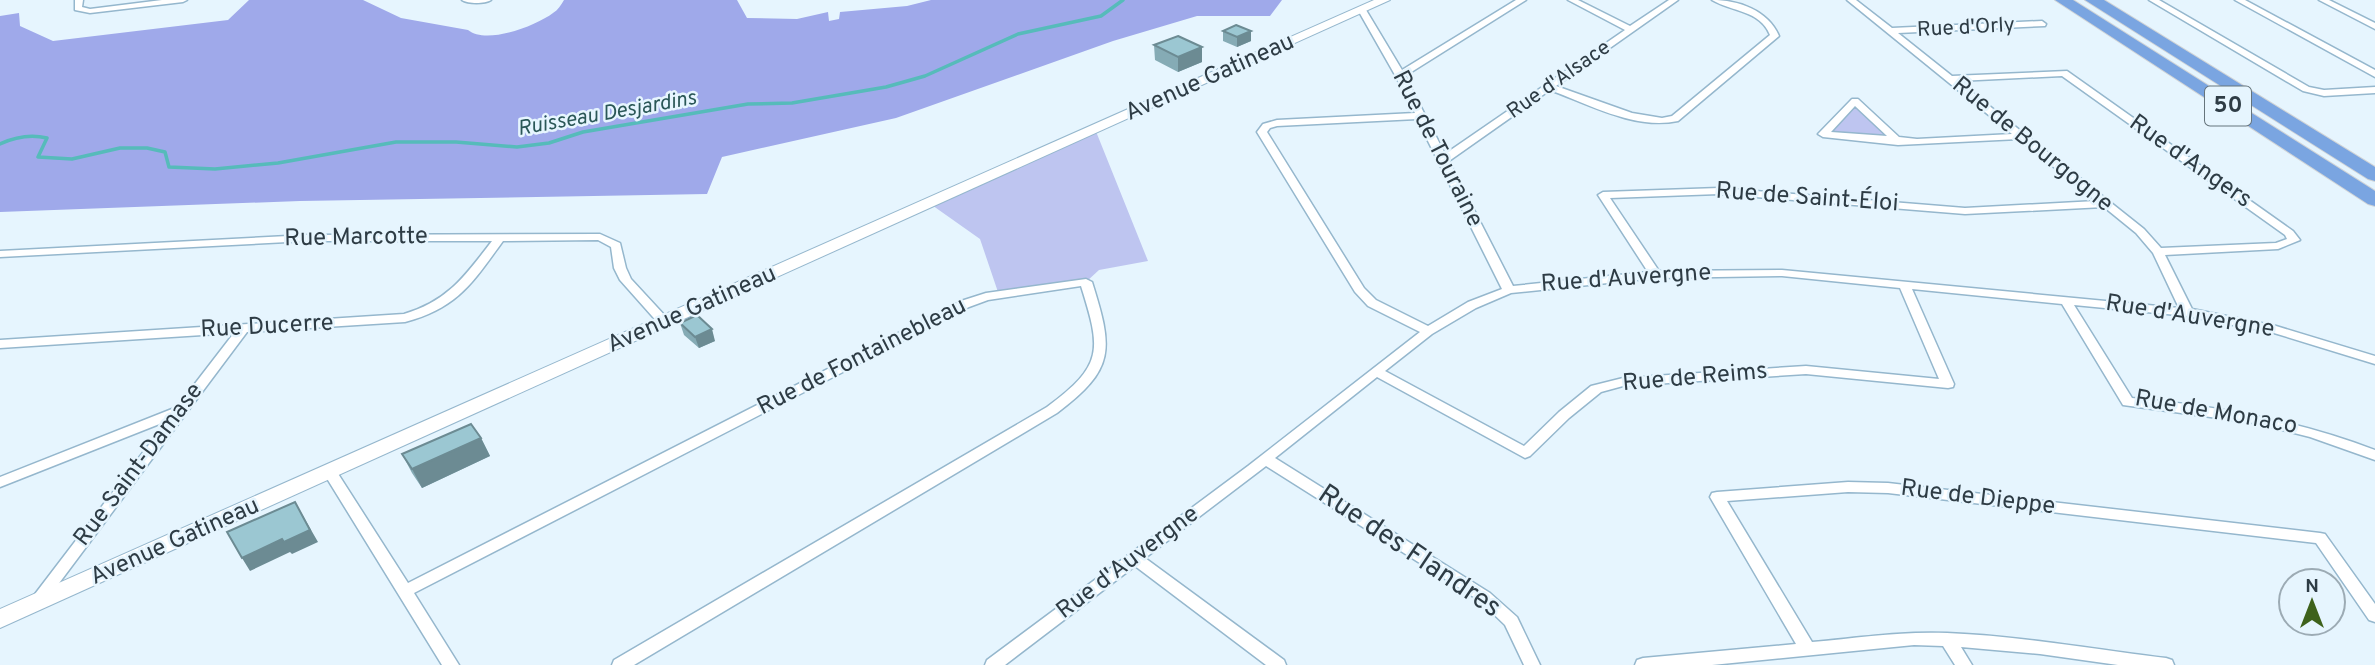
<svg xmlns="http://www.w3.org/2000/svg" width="2375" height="665" viewBox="0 0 2375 665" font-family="Overpass,sans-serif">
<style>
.green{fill:#bec5f0}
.forest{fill:#9fa9ea}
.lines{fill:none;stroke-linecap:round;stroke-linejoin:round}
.stream{stroke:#56bbba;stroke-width:3.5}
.street-casing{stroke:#95b7cd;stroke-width:3}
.secondary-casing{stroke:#95b7cd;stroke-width:2}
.highway-casing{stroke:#d1d4d6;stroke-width:2}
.street{fill:#fff;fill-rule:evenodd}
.secondary{fill:#fff;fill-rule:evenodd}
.highway{fill:#7aa5e1;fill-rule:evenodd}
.wall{fill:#85abb5}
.shaded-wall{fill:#6c8b93}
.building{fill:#9bc7d2;stroke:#6c8b93;stroke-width:2}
.labels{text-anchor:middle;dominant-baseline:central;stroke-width:5;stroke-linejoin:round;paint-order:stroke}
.far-street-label{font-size:21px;fill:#2e3c45;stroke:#e6f5fe}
.far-water-label{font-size:21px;font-style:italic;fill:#2a5757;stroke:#e6f5fe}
.shield{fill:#e6f5fe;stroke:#65747c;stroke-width:2}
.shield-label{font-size:23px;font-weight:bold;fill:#2e3c45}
.street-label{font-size:24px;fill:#2e3c45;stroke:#e6f5fe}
.near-street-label{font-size:28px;fill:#2e3c45;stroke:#e6f5fe}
</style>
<rect width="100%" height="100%" fill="#e6f5fe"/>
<!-- green -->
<path class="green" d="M1855 101 1899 142 1823 134Z
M1095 129 1148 261 1099 270 1086 282 999 295 980 239 929 203Z"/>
<!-- forest -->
<path class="forest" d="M249 0H363L401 18 468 30C486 45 536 26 553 13 558 10 561 5 564 0H737L747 18 797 19 828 12 829 21 839 19 840 12 907 6 931 0H1282L1270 16H1197L1113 41 896 118 722 157 707 194 300 201 0 212V16L19 13 20 26 53 41 228 20Z"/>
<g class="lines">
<!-- stream -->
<path class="stream" d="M0 144C15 137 30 134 47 138L38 157 72 159 120 148H147L165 152 169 167 215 169 278 163 396 142H456L517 147 549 143 583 132 748 104 792 103 886 87 925 76 1018 34 1101 16 1123 0"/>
<defs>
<path id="street" d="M75 0H83L82 7 90 9 162 0H187L183 2 90 13 75 10Z
M462 0H491C485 4 468 4 462 0Z
M1516 0H1526L1405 76 1445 154 1625 30 1568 0H1578L1630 26 1669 0H1678L1556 86 1632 113 1662 118 1672 116 1770 35C1760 10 1732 12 1712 0 1738 0 1768 10 1779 36L1678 121C1635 130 1590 105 1550 90L1449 161 1513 286 1648 272 1598 195 1603 192 1719 188 1965 208 2096 201 2019 139 1898 145 1823 137 1818 134 1852 99H1858L1899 137 1917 139 2012 134 1847 0H1856L1892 28 2042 21 2046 24 2045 26 1898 33 1952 76 2067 71 2293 231 2300 240 2278 249 2165 255 2192 309 2276 326 2375 356V364L2274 333 2187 316 2074 305 2132 398C2216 406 2296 420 2375 450V460L2310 437 2254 423 2123 405 2062 304 1912 289 1954 384 1953 387 1948 388 1806 374 1623 386 1601 392 1569 418 1530 456 1525 458 1377 377 1275 458 1490 593 1517 617 1540 665H1524L1505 625 1480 601 1266 466 1145 558 1284 660 1286 665H1266L1135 566 1005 665H985L987 660 1248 466 1420 332 1368 306 1355 292 1257 132 1263 124 1277 120 1415 113 1395 75 1358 10 1359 8 1366 10 1402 70ZM2062 76 2285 235 2287 239 2276 243 2161 248 2144 229 1958 81ZM1855 106 1887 136 1831 132ZM1417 119 1502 289 1468 302 1428 326 1376 300 1364 288 1267 132 1270 128 1277 126ZM1719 194 1965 214 2104 207 2136 233 2153 253 2179 308 1782 270 1659 271 1610 198ZM1782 276 1900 288 1939 379 1806 366 1623 378 1591 386 1559 412 1524 446 1385 371 1432 334 1476 308 1511 293 1656 278Z
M2149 0H2159L2309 87 2324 90 2375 87V93L2324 96 2303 91Z
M2235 0H2245L2375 70V77Z
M2319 0H2329L2375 23V29Z
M600 234 620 243 626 268 631 279 668 319 670 322 668 325H660L620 280 614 268 611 247 598 240 503 241C473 282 458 308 405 322L247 332 42 606 37 608 32 606 29 602 32 598 167 421 0 487V477L177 407 234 333 0 348V340L404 314C448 301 465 276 492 241H307L0 257V251L307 235Z
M1086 279 1092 282C1113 349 1116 369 1057 413L634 665H612L614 660 1047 407C1104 365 1101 350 1081 286L988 300 969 307 414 593 459 665H442L323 472 325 469H335L408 583 961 301 986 293Z
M1848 482 1888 483 2320 533 2325 534 2375 604V622L2369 620 2316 543 1888 493 1848 492 1727 501 1812 642C1857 638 1902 631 1947 633 2020 636 2093 649 2166 658L2172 660 2174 665H2118L2040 654 1961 647 1972 665H1955L1943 646 1914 645 1712 665H1635L1637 660 1643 658 1796 644 1710 497 1712 493 1717 492Z"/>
<path id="secondary" d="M1374 0H1390L0 628V609Z"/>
<path id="highway" d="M2055 0H2073L2375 191V206L2368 204Z
M2085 0H2104L2375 167V181L2368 179Z"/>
</defs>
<!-- street casing -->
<use href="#street" class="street-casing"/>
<!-- secondary casing -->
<use href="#secondary" class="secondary-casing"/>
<!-- highway casing -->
<use href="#highway" class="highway-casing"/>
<!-- street -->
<use href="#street" class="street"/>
<!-- secondary -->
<use href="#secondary" class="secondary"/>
<!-- highway -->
<use href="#highway" class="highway"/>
</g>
<!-- wall -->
<path class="wall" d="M1223 31 1251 41 1237 47 1223 41Z
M1154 45 1202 62 1178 72 1155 60Z
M680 323 715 341 699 348 684 335Z
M481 438 490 456 422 488 412 473 402 454Z"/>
<!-- shaded-wall -->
<path class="shaded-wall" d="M1251 31V41L1237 47V37Z
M1202 47V62L1178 72V57Z
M712 329 715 341 699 348 695 337Z
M481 438 490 456 422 488 412 469Z
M295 502 318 542 292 554 290 552 250 571 242 558Z"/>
<!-- building -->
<path class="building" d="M1236 25 1251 31 1237 37 1223 31Z
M1178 36 1202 47 1178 57 1154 45Z
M697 315 712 329 695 337 680 323Z
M471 424 481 438 412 469 402 454Z
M295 502 310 530 284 542 282 539 242 558 227 532Z"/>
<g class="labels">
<!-- far-street labels -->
<g class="far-street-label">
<text transform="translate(1966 28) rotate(-3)">Rue d'Orly</text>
<text transform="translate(1559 80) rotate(-35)">Rue d'Alsace</text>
</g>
<!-- far-water labels -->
<g class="far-water-label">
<text transform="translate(607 114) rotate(-10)">Ruisseau Desjardins</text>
</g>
<!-- shield labels -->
<rect class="shield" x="2205" y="86.5" width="46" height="39" rx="5"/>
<g class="shield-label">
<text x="2228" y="106">50</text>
</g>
<!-- street labels -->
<g class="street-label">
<text transform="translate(1210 78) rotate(-24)">Avenue Gatineau</text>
<text transform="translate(2032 145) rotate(39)">Rue de Bourgogne</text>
<text transform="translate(1437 149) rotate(63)">Rue de Touraine</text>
<text transform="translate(2190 162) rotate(35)">Rue d'Angers</text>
<text transform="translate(1807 198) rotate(4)">Rue de Saint-Éloi</text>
<text transform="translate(356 238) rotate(-1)">Rue Marcotte</text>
<text transform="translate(1626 279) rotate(-4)">Rue d'Auvergne</text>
<text transform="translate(692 310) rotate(-24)">Avenue Gatineau</text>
<text transform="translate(2190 317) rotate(9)">Rue d'Auvergne</text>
<text transform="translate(267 327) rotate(-3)">Rue Ducerre</text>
<text transform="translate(862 357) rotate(-27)">Rue de Fontainebleau</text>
<text transform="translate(1695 378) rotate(-5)">Rue de Reims</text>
<text transform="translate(2216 413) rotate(10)">Rue de Monaco</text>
<text transform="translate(139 465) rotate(-53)">Rue Saint-Damase</text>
<text transform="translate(1978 498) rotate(7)">Rue de Dieppe</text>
<text transform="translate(175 542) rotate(-24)">Avenue Gatineau</text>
<text transform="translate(1128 563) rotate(-37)">Rue d'Auvergne</text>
</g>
<!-- near-street labels -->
<g class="near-street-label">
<text transform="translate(1409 552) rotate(34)">Rue des Flandres</text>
</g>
</g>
<!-- north arrow -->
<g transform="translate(2312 602)"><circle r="33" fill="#e6f5fe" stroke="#9cabb4" stroke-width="2"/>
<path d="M0-5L12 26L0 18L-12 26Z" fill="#3e621b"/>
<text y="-10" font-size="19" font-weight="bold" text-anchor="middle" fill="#2e3c45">N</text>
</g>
</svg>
